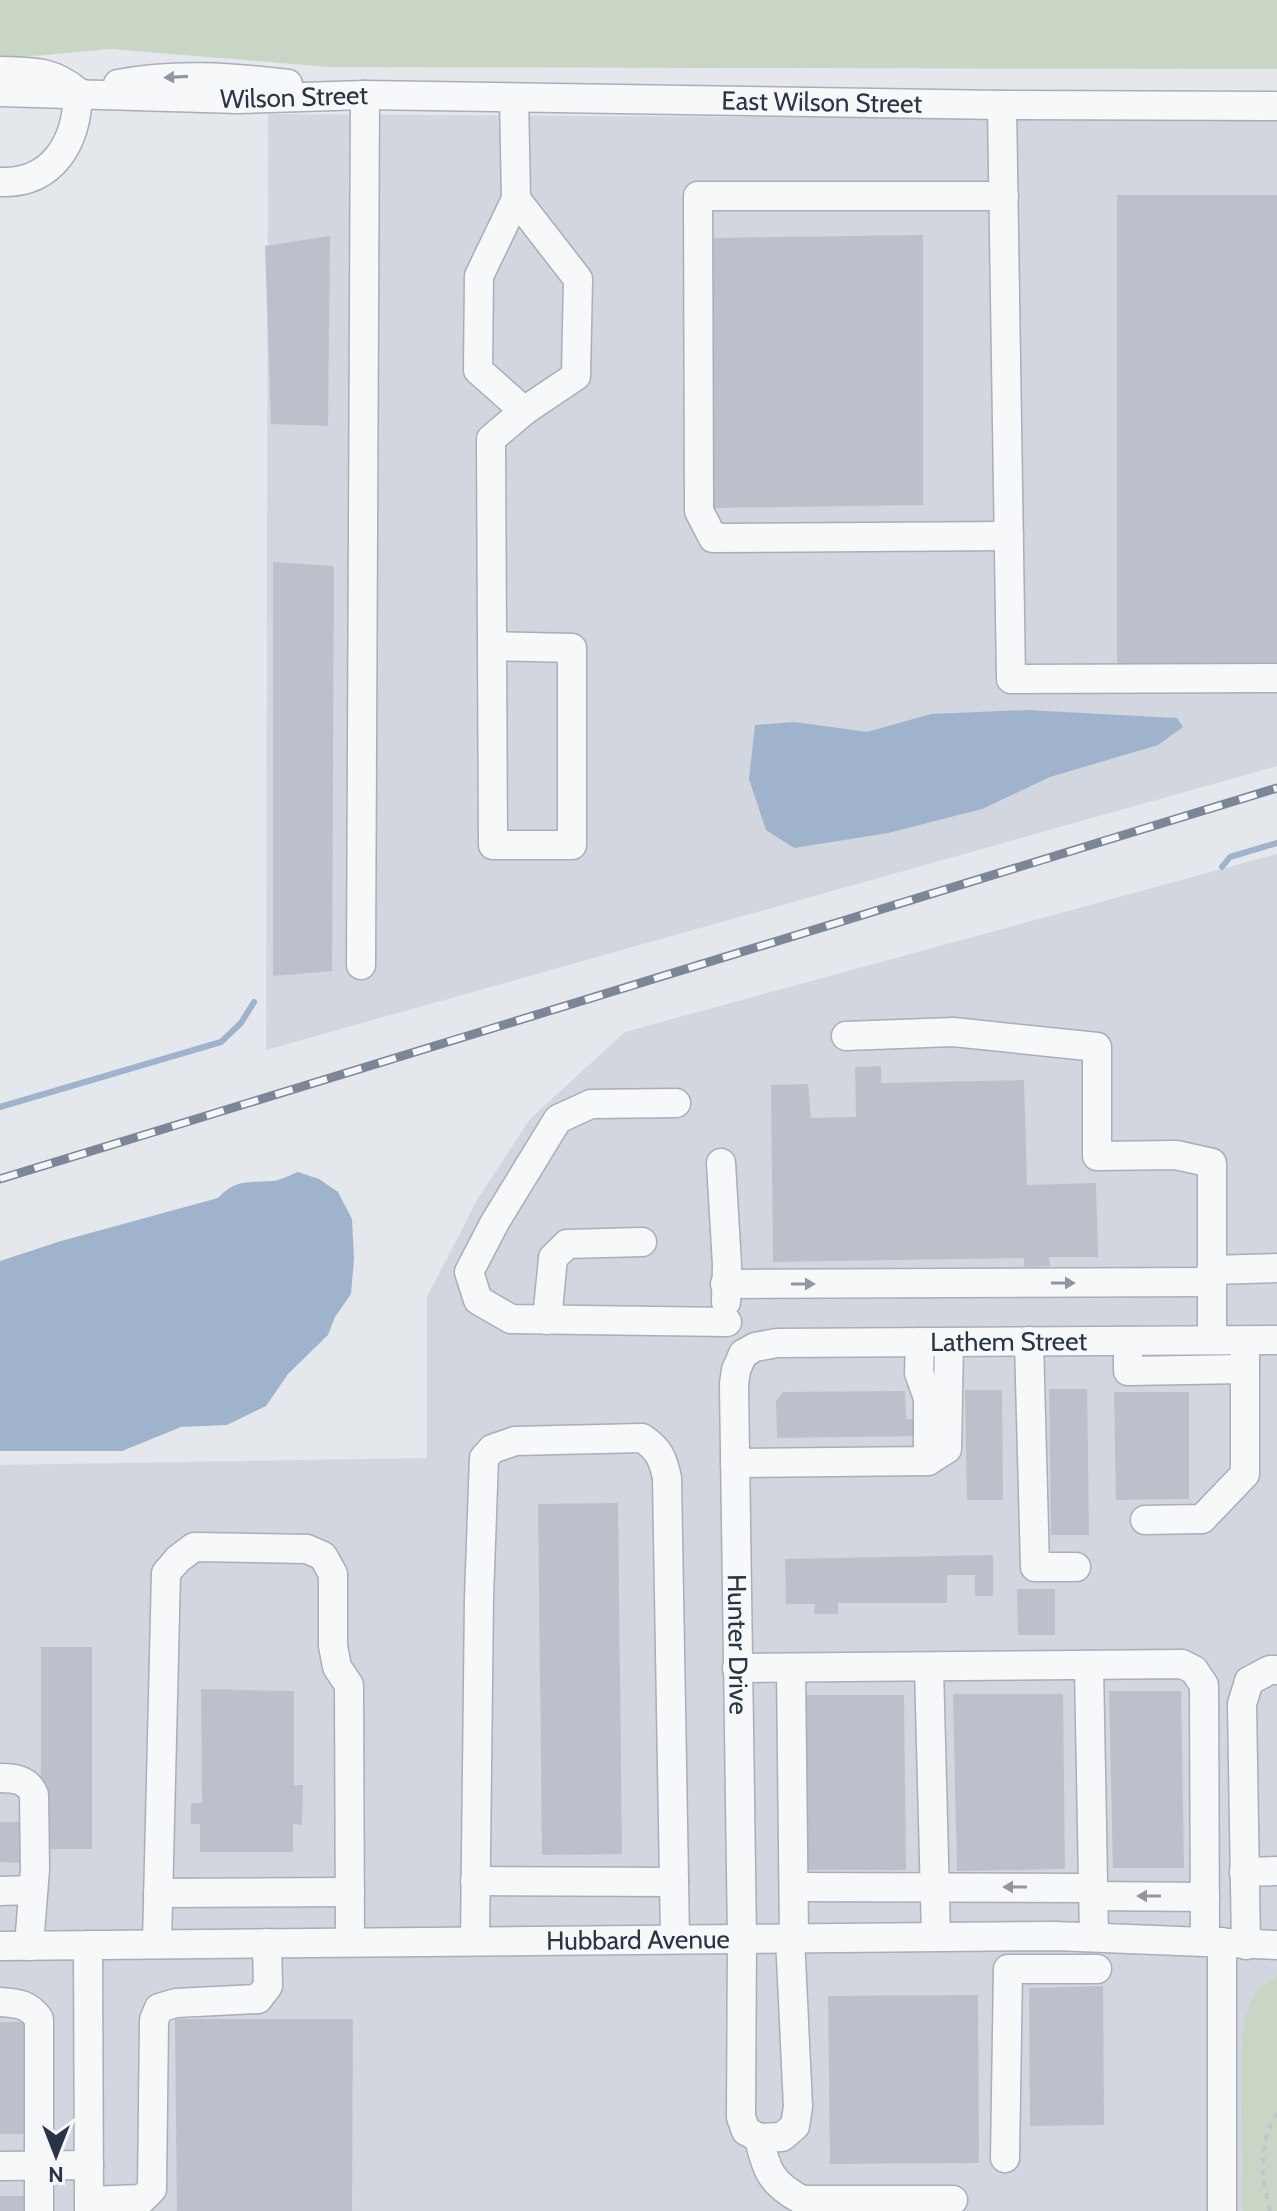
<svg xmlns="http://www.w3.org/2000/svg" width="1277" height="2211" viewBox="0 0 1277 2211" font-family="Cabin,sans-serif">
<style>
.built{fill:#d2d6de}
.green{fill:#c9d6c5}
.water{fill:#9fb4cc}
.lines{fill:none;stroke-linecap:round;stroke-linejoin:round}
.stream{stroke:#9fb4cc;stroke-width:6}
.building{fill:#bbc0ca}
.minor-casing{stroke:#a9aeb7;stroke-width:31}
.path{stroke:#c2c5cb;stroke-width:4;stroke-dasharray:6 6;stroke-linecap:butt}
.minor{stroke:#f7f8fa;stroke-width:28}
.rail-casing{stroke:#7d8696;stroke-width:9}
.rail{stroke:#f4f6f9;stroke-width:6;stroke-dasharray:18;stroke-linecap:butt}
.oneway{fill:#9196a0}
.labels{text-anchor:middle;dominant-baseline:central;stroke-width:8;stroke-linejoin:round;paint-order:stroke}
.street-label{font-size:26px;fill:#2b3445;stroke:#f4f6f9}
</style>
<rect width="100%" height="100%" fill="#e4e7ec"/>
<!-- built -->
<path class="built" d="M268 114 1277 120V766L266 1050Z
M1277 854V2211H0V1465L427 1458V1297L477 1200 530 1119 625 1032Z"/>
<!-- green -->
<path class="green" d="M0 0H1277V69L329 67 111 49 0 59Z
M1277 1975V2211H1243L1241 2063 1244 2019 1256 1990Z"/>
<!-- water -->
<path class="water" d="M1026 710 1177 718 1183 727 1158 745 1050 777 982 809 888 833 794 848 766 830 749 779 755 725 795 722 867 732 931 714Z
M298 1172 319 1179 338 1192 352 1219 354 1259 351 1294 335 1317 328 1335 288 1374 266 1406 227 1425 181 1427 122 1451H0V1261L61 1241 218 1198C237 1178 248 1183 273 1181 281 1180 290 1175 298 1172Z"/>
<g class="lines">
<!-- stream -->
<path class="stream" d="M1222 867 1230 857 1277 843
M0 1107 221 1042 241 1023 254 1002"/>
</g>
<!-- building -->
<path class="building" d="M1117 195H1277V672L1117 673Z
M923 235V505L714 508 711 238Z
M330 236 328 426 271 424 265 246Z
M273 562 334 566 332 971 273 976Z
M881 1066V1083L1024 1080 1027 1185 1096 1183 1098 1257H1049L1050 1266 1024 1267V1258L773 1262 771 1085 808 1084 811 1118 856 1117 855 1067Z
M1049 1389H1087L1089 1535H1051Z
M965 1390H1002L1003 1500H967Z
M905 1391 906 1419H918L919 1436 777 1438 776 1401 783 1392Z
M1114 1392H1189V1499L1116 1500Z
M618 1503 622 1854 542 1855 538 1504Z
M993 1555V1596H975V1575H947V1603H838V1614H814L815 1604H786L785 1559Z
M1017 1589H1055V1635H1018Z
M41 1647H92V1849H41Z
M201 1689 294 1691V1785H303L302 1825 293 1824V1852H200V1824H191V1803H202Z
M1109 1691H1181L1184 1868H1113Z
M953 1694H1063L1065 1869 957 1871Z
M797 1695H904L906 1870H799Z
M0 1822H29L30 1863 0 1862Z
M1103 1986 1104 2125 1030 2126 1029 1988Z
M978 1995 979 2163 830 2164 828 1996Z
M175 2019H353L352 2211H177Z
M0 2022H26V2134H0Z
M0 2196H27V2211H0Z"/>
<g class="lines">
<defs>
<g id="minor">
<path d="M0 71C33 72 51 70 78 92"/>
<path d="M118 84C175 73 230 77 288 84"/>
<path id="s1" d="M0 92 238 99 365 95 1002 105 1277 106"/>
<path d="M514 98 516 199 578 279 576 376 524 411 478 370 479 276 516 199"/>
<path d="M1002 105 1011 679 1277 678"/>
<path d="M0 182C54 184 77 141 78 93"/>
<path d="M1004 196H698L699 511 713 538 1009 536"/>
<path d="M492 646 572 648V845H493L491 439 524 411"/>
<path d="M361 965 365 95"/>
<path d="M846 1036 953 1032 1097 1047V1156L1176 1155 1212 1163V1340"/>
<path d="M676 1103 591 1104 558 1119 495 1222 469 1272 478 1300 511 1319 727 1322"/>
<path d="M721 1163 727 1265 726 1302"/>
<path d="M1211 1270 1277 1268"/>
<path d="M725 1284 1210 1282"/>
<path d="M547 1320 553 1258 567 1244 642 1242"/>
<path d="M1029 1341 1035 1567H1076"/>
<path d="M1128 1341V1371L1245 1369V1350"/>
<path d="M920 1342 919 1373 928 1398V1461"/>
<path id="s2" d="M743 1354 736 1370 734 1384 742 1938 741 2117 746 2131 759 2138 782 2137 795 2126 798 2107 790 1937"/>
<path id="s3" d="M743 1354 755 1347 777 1343 1277 1340"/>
<path d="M735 1463 928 1461 947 1449 949 1342"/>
<path d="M1145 1520 1202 1519 1245 1474V1369"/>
<path d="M1089 1666 1094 1936"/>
<path d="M929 1667 936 1936"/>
<path d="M737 1668 1182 1664 1194 1670 1204 1685 1205 1941"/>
<path d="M791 1668 794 1937"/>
<path d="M0 1778C14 1778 28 1779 34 1795L35 1869 29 1946"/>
<path d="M1244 1872 1277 1871"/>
<path d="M475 1881 674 1882"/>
<path d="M794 1887 1093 1888"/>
<path d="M0 1891 33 1890"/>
<path d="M158 1893 350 1892"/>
<path d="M1094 1896 1205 1897"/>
<path d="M475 1941 479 1598 484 1458 492 1449 515 1441 642 1438C659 1449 663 1459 667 1478L675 1938"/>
<path d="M1222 1942V2211"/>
<path d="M157 1944 166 1573 178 1559 194 1547 307 1549 323 1556 333 1574V1646L337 1667 349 1685 350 1942"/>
<path d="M88 1945 89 2211"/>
<path d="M1246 1945 1242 1704 1249 1681 1270 1670H1277"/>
<path id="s4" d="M0 1946 1055 1936 1277 1945"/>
<path d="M0 2002C17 2003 29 2004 39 2019V2211"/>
<path d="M759 2138C766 2171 772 2184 802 2200H953"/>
<path d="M1005 2158 1008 1969H1097"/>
<path d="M0 2166 89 2165"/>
<path d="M89 2201 142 2199 152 2189 154 2020 159 2008 176 2003 258 1999 268 1986 267 1943"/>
</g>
</defs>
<!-- minor casing -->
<use href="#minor" class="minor-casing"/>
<!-- path -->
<path class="path" d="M1270 2211C1262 2176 1257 2145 1277 2113"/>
<!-- minor -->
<use href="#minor" class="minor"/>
<defs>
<path id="rail" d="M0 1179 1277 788"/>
</defs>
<!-- rail casing -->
<use href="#rail" class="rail-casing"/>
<!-- rail -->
<use href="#rail" class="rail"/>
</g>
<!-- one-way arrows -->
<defs><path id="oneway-solid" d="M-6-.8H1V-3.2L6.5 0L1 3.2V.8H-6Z" transform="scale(2)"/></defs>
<g class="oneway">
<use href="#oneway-solid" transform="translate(176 77) rotate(177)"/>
<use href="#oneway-solid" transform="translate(1063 1283)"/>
<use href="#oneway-solid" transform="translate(803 1284)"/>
<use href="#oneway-solid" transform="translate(1015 1887) rotate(-180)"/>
<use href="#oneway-solid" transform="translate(1149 1896) rotate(-180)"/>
</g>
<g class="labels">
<!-- street labels -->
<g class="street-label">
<text stroke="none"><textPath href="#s1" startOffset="294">Wilson Street</textPath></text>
<text stroke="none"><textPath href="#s1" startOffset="822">East Wilson Street</textPath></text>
<text stroke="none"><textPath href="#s3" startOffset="268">Lathem Street</textPath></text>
<text stroke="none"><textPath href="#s2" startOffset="292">Hunter Drive</textPath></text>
<text stroke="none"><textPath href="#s4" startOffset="638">Hubbard Avenue</textPath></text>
</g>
</g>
<!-- north arrow -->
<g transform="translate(56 2155) rotate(180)" stroke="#f4f6f9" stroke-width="6" paint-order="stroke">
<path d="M0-6L14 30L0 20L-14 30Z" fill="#2b3445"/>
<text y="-12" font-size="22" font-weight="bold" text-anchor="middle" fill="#2b3445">N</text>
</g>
</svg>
